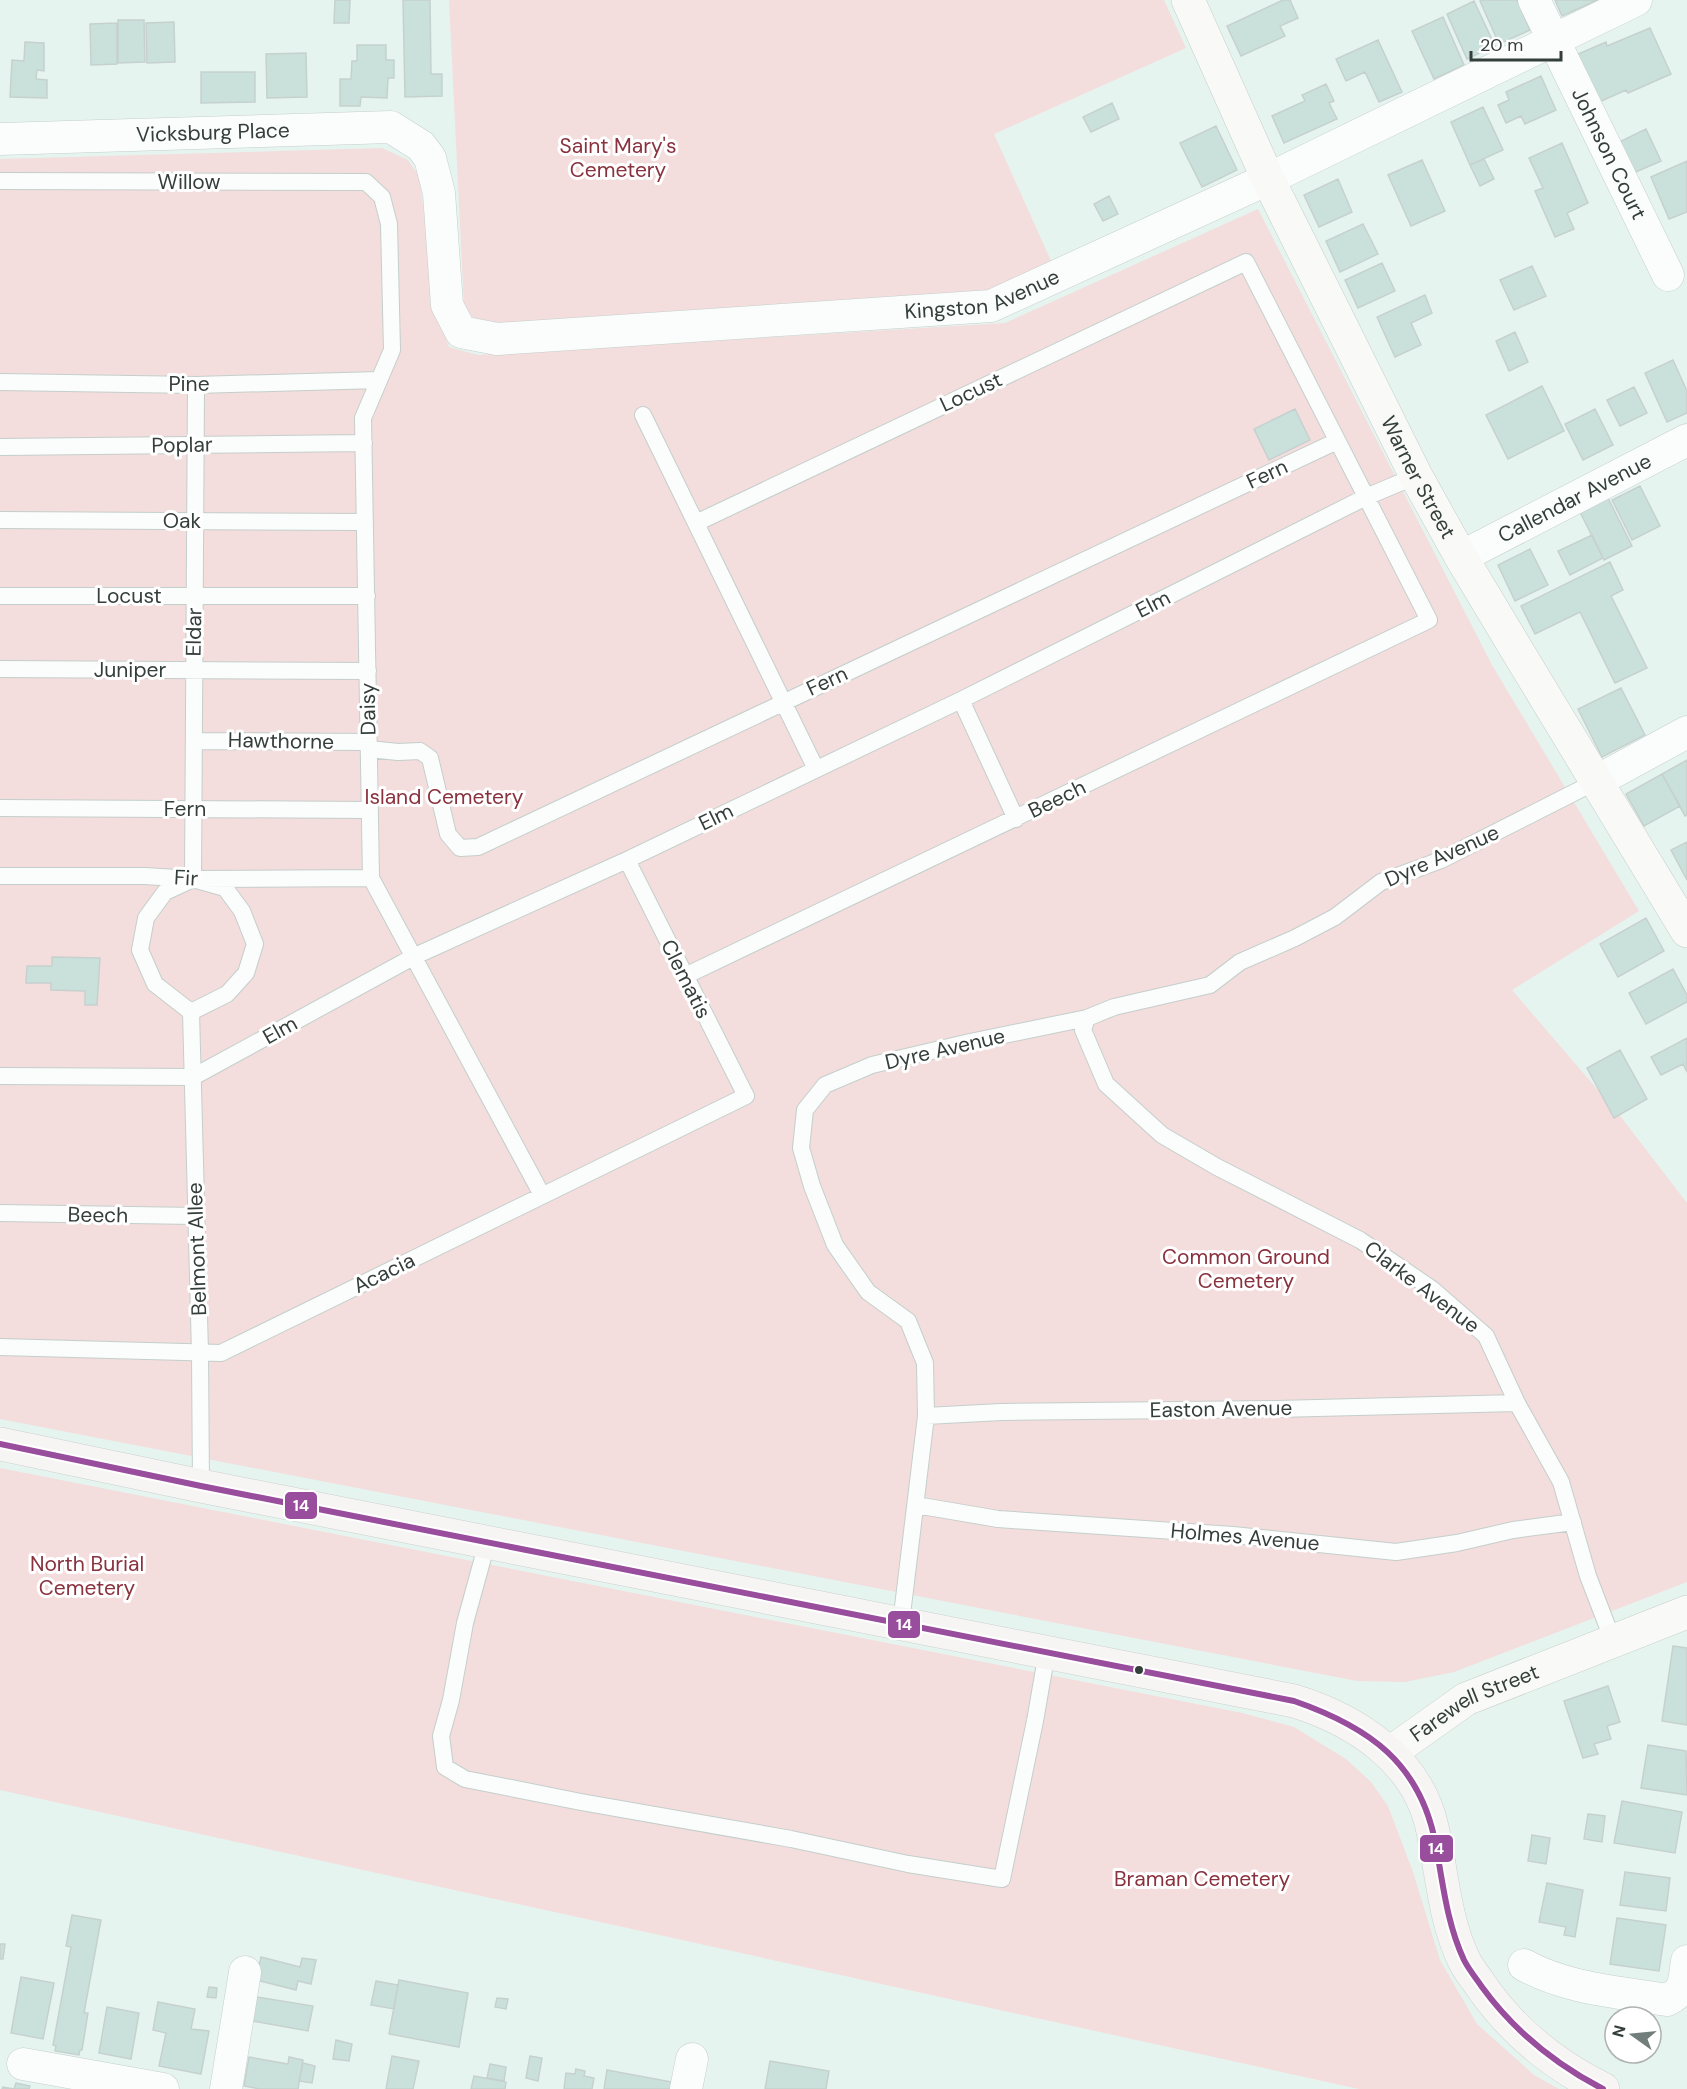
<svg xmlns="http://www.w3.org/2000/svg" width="1687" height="2089" viewBox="0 0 1687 2089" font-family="'DM Sans',sans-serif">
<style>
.green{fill:#f3dddd}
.building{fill:#cae1db;stroke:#c6d1ce;stroke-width:1.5}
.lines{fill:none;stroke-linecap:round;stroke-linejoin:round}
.lane-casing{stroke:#c4cfcb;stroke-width:18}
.street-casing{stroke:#c4cfcb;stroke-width:33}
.secondary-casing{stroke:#c4cfcb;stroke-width:34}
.primary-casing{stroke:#cad1cf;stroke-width:34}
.lane{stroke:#fbfdfd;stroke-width:16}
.street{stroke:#fbfdfd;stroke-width:32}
.secondary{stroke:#f9f9f8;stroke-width:33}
.primary{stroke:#f7f4f4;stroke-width:33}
.bus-1-casing{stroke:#fff;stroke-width:10}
.bus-1{stroke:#994d9d;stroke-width:6}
.bus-dot{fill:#343f3c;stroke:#fff;stroke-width:2}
.labels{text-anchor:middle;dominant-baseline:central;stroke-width:6;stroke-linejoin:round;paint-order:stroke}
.street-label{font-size:21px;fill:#343f3c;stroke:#fff}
.park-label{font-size:21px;fill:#89313d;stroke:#fff}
.line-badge{stroke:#fff;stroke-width:2}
.badge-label{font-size:16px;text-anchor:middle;font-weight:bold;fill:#fff}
</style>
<rect width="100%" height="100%" fill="#e6f4f0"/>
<!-- green -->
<path class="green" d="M449 0H1164L1186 48 994 134 1052 263 986 293 495 326 476 321 464 306Z
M382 148 408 160 419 176 439 320 449 347 478 355 1005 323 1258 209 1492 665 1639 911 1512 990 1621 1117 1687 1203V1582L1454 1672 1405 1682 1357 1681 0 1419V159Z
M0 1468 1242 1713 1294 1727 1346 1759 1371 1782 1388 1806 1413 1872 1440 1960 1477 2024 1534 2075 1559 2089H1359L0 1790Z"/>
<!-- building -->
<path class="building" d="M335 0H350L349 23H334Z
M403 0H430L431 74H442V96L405 97Z
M1283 0H1290L1298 18 1280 26 1285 36 1241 56 1227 26Z
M1483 0H1517L1530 30 1499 44 1480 1Z
M1555 0H1598L1562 16Z
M1474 1 1495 46 1467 59 1447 14Z
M1443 17 1464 65 1434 79 1412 31Z
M118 20H144L145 62 118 63Z
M174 22 175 62 147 63 146 23Z
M117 23V64L91 65 90 24Z
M1650 28 1671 74 1628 93 1626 90 1597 103 1576 55 1606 42 1607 46Z
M1378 40 1402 92 1379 102 1365 72 1346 81 1336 59Z
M25 42 44 43V71L37 70 36 79 47 80V98L10 97 12 60 24 61Z
M357 45H386V60H394V78H388L387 98 361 97 360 106H340V79H351L352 61H357Z
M306 53 307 97 267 98 266 54Z
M201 72H255V102L201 103Z
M1541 76 1556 110 1525 124 1521 116 1506 123 1498 105 1509 100 1506 92Z
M1326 84 1334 101 1329 103 1337 119 1284 143 1272 116 1305 101 1302 95Z
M1112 103 1119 119 1091 132 1083 117Z
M1483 107 1503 150 1470 165 1451 122Z
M1216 126 1237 170 1202 187 1180 143Z
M1646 129 1661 161 1631 174 1617 143Z
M1562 143 1588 203 1567 213 1574 229 1555 237 1535 191 1543 188 1529 158Z
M1484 159 1494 179 1480 186 1470 165Z
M1422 160 1445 211 1411 226 1388 175Z
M1687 161V212L1669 219 1651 177Z
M1338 179 1352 212 1319 227 1304 195Z
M1109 196 1118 214 1103 221 1094 204Z
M1363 224 1378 254 1340 272 1326 241Z
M1382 263 1395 291 1358 308 1345 280Z
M1532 266 1546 296 1514 310 1500 280Z
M1425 295 1432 313 1411 323 1421 345 1395 357 1377 317Z
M1515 332 1528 362 1509 371 1496 341Z
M1673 360 1687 391V413L1667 422 1645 373Z
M1542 386 1564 431 1508 459 1486 415Z
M1634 387 1647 413 1620 426 1607 400Z
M1295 409 1310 440 1269 460 1254 429Z
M1595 409 1613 445 1583 460 1565 424Z
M1640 486 1660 526 1632 540 1612 500Z
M1608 498 1632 546 1604 560 1580 512Z
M1592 535 1603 558 1570 575 1558 551Z
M1530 549 1548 585 1515 601 1498 565Z
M1610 562 1623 590 1611 596 1647 668 1615 683 1580 612 1535 634 1521 606Z
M1621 688 1645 735 1602 757 1578 709Z
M1687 760V815L1685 816 1662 774Z
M1662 774 1680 806 1644 826 1626 794Z
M1687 842V880L1671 850Z
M1646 918 1664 951 1618 977 1600 944Z
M52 957 100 958 97 1005H85V991L51 990V983H26L27 966H52Z
M1673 969 1687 995V1002L1646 1024 1629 993Z
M1687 1038V1072L1683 1064 1661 1075 1651 1057Z
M1620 1050 1647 1099 1614 1118 1587 1068Z
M1673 1646 1687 1648V1725L1662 1721Z
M1608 1686 1620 1722 1607 1726 1611 1739 1594 1744 1598 1754 1583 1758 1564 1701Z
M1648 1745 1686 1751 1687 1795 1641 1788Z
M1622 1801 1682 1812 1675 1853 1614 1843Z
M1588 1814 1605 1816 1602 1842 1584 1839Z
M1532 1835 1550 1838 1546 1864 1528 1861Z
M1625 1872 1670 1878 1666 1911 1620 1905Z
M1547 1883 1583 1890 1575 1937 1564 1935 1566 1927 1539 1922Z
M72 1915 101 1920 84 2013H88L82 2050H80L79 2055 55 2051 56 2046 53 2045 71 1947 66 1946Z
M1617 1918 1666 1925 1659 1971 1610 1964Z
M0 1944H5L3 1959H0Z
M261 1957 300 1967 302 1958 316 1960 311 1984 298 1981 296 1990 256 1980Z
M21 1977 54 1983 43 2039 11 2033Z
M399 1980 468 1993 459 2047 389 2034Z
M376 1981 398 1985 394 2009 371 2005Z
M209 1987 217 1988 216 1998 207 1997Z
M251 1996 313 2006 308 2031 247 2020Z
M497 1998 508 1999 506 2009 495 2007Z
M158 2002 195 2009 191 2029 209 2031 201 2074 159 2066 166 2033 153 2030Z
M107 2007 139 2013 131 2059 99 2053Z
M336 2040 352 2044 349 2061 333 2059Z
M392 2056 419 2061 413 2089H386Z
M530 2056 542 2058 538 2081 526 2078Z
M249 2057 288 2064 289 2057 303 2060 298 2089H260L244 2086Z
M770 2061 829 2071 826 2089H765Z
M303 2063 315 2066 312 2083 299 2081Z
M490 2064 506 2067 504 2081 487 2078Z
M576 2069 585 2071 584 2076 594 2078 592 2089H564L566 2073 575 2074Z
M607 2070 672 2082 671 2089H604Z
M474 2076 506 2082 505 2089H471Z
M16 2083 30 2086 29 2089H2L3 2087 14 2089Z"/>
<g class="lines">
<defs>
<path id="lane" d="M0 181 366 182 382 197 389 224 392 350 363 418 371 878 542 1195
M0 382 196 385 379 380
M643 415 816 769
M0 447 364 443
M0 520 365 522
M0 596H367
M0 669 368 671
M961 700 1016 819
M194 741 369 742
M369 749 398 752 420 751 430 758 448 834 460 848 478 847 1337 441
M0 808 370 810
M0 876H145L193 879 371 878
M193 879 196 385
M193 879 225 888 242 911 255 944 246 973 227 994 191 1012 155 984 140 950 146 918 165 892Z
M685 976 1429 620 1246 262 696 523
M191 1012 200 1353 201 1486
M1087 1018 1083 1030 1106 1084 1162 1135 1217 1167 1360 1240 1432 1289 1486 1336 1517 1403 1561 1482 1588 1576 1613 1641
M0 1076 193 1077 415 956 627 860 961 700 1366 497 1416 476
M0 1213 196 1216
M0 1347 221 1353 746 1096 627 860
M926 1416 1001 1412 1277 1409 1517 1403
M916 1505 998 1519 1233 1535 1396 1552 1457 1543 1513 1530 1573 1522
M487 1543 465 1623 451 1700 441 1736 445 1767 465 1779 581 1802 791 1839 908 1864 1002 1879 1035 1721 1047 1652
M901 1623 926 1416 925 1363 908 1321 868 1292 835 1245 812 1186 801 1148 805 1110 825 1085 872 1065 970 1042 1087 1018 1114 1007 1210 985 1240 962 1295 938 1335 917 1381 882 1441 860 1597 781"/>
<g id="street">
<path id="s1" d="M1534 0 1668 275"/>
<path id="s2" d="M0 139 391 127 421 146 430 158 439 193 447 305 461 332 497 339 991 306 1268 179 1636 0"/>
<path id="s3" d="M1461 557 1687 440"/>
<path d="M1597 781 1687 732"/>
<path d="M1524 1965C1567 1989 1619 1992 1667 2000 1686 1991 1684 1980 1687 1961"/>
<path d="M23 2064 163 2089"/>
<path d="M226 2089 245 1972"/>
<path d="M686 2089 692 2059"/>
</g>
<g id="secondary">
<path id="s4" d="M1188 0 1268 179 1416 476 1461 557 1521 657 1687 931"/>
<path id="s5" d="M1390 1753 1466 1699 1687 1612"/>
</g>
<path id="primary" d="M0 1444 201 1486 1294 1701C1356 1720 1417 1760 1432 1827 1442 1871 1444 1919 1464 1960 1467 1967 1472 1973 1477 1980 1508 2027 1552 2064 1603 2089"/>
</defs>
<!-- lane casing -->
<use href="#lane" class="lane-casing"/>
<!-- street casing -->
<use href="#street" class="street-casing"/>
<!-- secondary casing -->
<use href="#secondary" class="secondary-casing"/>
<!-- primary casing -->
<use href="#primary" class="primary-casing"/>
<!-- lane -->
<use href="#lane" class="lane"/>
<!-- street -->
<use href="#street" class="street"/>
<!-- secondary -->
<use href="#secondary" class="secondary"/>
<!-- primary -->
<use href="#primary" class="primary"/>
<defs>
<path id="bus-1" d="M0 1444 201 1486 1294 1701C1369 1727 1421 1763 1436 1846 1443 1884 1447 1924 1464 1960 1469 1970 1476 1978 1482 1987 1514 2031 1555 2064 1603 2089"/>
</defs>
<!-- bus-1 casing -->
<use href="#bus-1" class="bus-1-casing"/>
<!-- bus-1 -->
<use href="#bus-1" class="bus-1"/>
</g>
<!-- markers -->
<circle class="bus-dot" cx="1139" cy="1670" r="5"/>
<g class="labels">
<!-- street labels -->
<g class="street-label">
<text stroke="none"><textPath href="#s2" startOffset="213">Vicksburg Place</textPath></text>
<text stroke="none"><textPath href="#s1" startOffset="171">Johnson Court</textPath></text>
<text x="189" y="182">Willow</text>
<text stroke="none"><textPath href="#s2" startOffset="1146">Kingston Avenue</textPath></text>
<text x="189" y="384">Pine</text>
<text transform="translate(971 392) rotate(-25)">Locust</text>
<text transform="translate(182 445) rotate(-1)">Poplar</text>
<text transform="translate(1267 474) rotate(-25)">Fern</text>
<text stroke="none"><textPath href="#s4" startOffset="530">Warner Street</textPath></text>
<text stroke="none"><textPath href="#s3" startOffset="128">Callendar Avenue</textPath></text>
<text x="182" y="521">Oak</text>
<text x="129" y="596">Locust</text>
<text transform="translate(1153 604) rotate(-27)">Elm</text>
<text transform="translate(194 632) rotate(-89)">Eldar</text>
<text x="130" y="670">Juniper</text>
<text transform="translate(827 681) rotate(-25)">Fern</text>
<text transform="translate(368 709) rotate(-91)">Daisy</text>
<text transform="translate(281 741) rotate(1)">Hawthorne</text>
<text transform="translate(1057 799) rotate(-26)">Beech</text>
<text x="185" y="809">Fern</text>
<text transform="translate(716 817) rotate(-26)">Elm</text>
<text transform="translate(1442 856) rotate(-24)">Dyre Avenue</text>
<text transform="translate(186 878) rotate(3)">Fir</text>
<text transform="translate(686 979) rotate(63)">Clematis</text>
<text transform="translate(280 1030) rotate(-29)">Elm</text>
<text transform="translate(945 1049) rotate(-13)">Dyre Avenue</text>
<text transform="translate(98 1215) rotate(1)">Beech</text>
<text transform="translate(197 1249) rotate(-92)">Belmont Allee</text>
<text transform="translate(384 1273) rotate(-26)">Acacia</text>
<text transform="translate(1422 1287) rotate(37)">Clarke Avenue</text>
<text transform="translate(1221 1409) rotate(-1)">Easton Avenue</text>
<text transform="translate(1245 1537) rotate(5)">Holmes Avenue</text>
<text stroke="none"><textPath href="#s5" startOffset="99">Farewell Street</textPath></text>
</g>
<!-- park labels -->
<g class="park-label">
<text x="618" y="146">Saint Mary's<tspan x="618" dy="24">Cemetery</tspan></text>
<text x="444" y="797">Island Cemetery</text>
<text x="1246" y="1257">Common Ground<tspan x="1246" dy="24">Cemetery</tspan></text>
<text x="87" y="1564">North Burial<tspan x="87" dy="24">Cemetery</tspan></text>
<text x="1202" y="1879">Braman Cemetery</text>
</g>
</g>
<g class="line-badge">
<rect x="284" y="1491" width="34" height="29" rx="6" fill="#994d9d"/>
<rect x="887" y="1610" width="34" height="29" rx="6" fill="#994d9d"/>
<rect x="1419" y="1834" width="35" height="29" rx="6" fill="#994d9d"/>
</g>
<g class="badge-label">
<text x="301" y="1511">14</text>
<text x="904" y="1630">14</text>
<text x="1436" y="1854">14</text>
</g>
<!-- north arrow -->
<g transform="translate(1633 2035) rotate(285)"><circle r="28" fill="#ffffff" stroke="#aeb2b1" stroke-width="1.5"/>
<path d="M0-4.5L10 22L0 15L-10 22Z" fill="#727e7b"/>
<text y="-9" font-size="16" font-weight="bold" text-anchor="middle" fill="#343f3c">N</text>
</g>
<!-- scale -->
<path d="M1471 51v9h90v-9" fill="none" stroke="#343f3c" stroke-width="3"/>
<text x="1480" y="51" font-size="18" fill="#343f3c" stroke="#ffffff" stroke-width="4.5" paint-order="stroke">20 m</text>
</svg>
